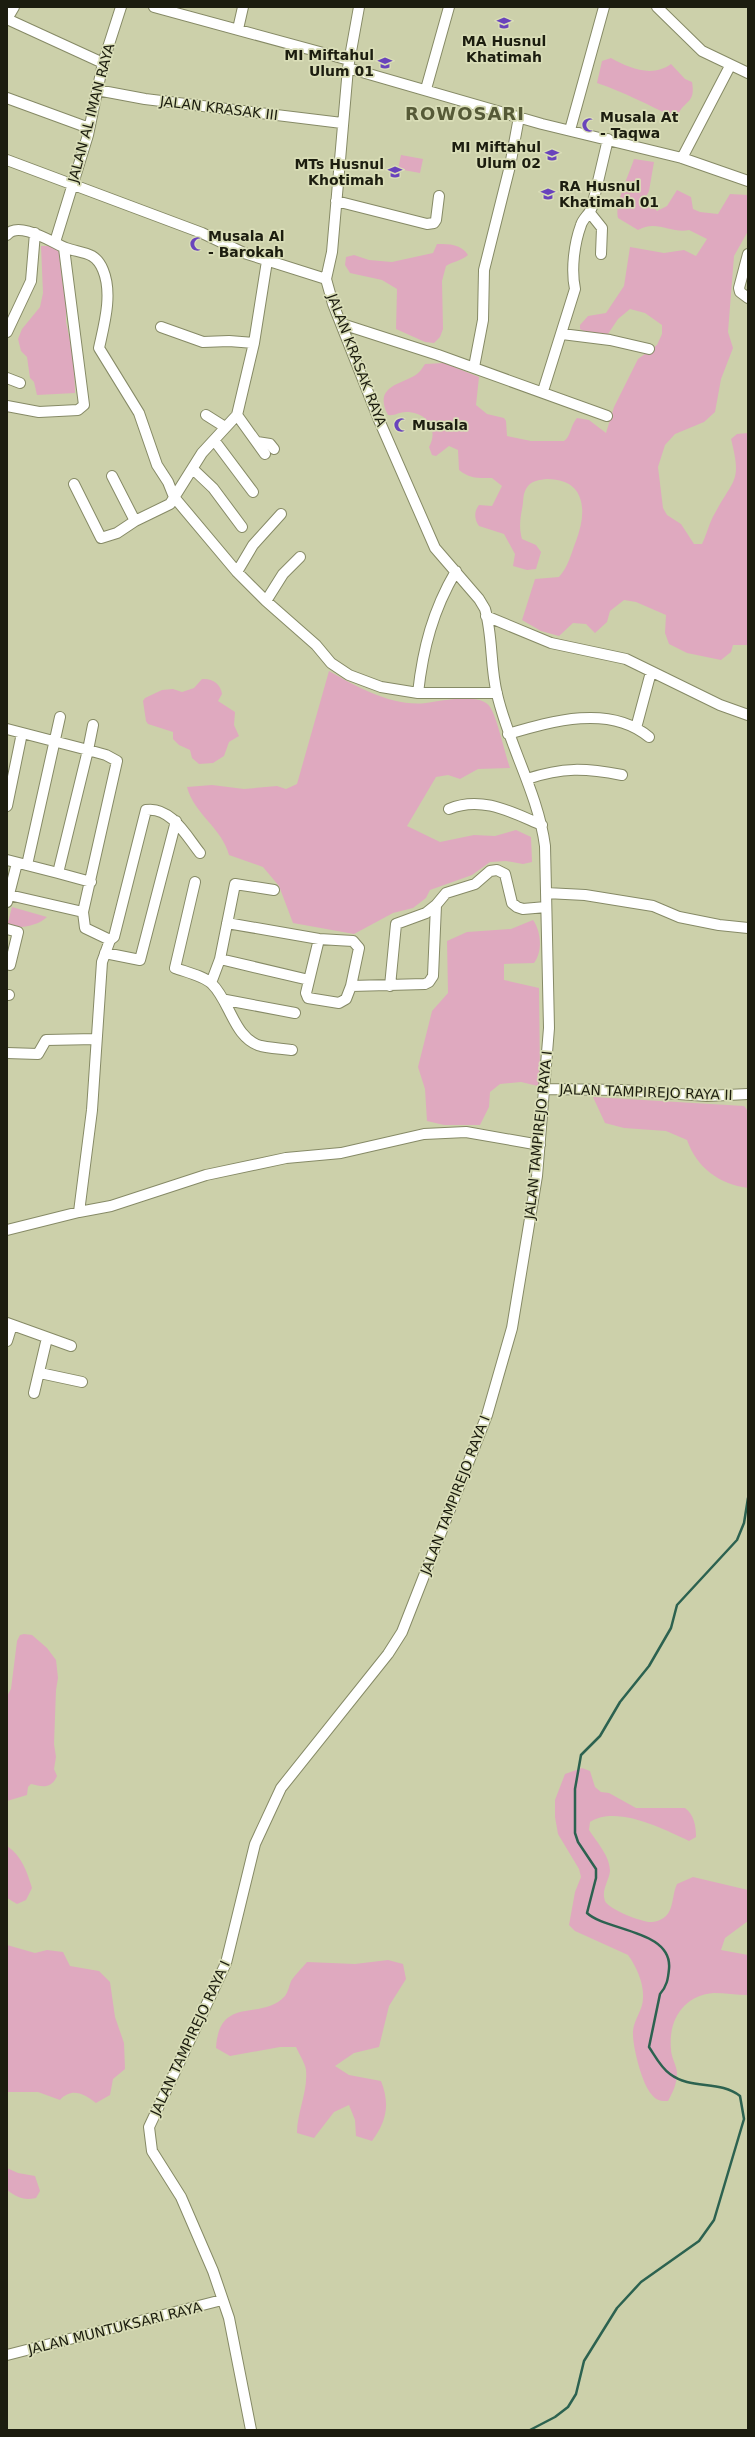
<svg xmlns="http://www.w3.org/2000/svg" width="755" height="2437" viewBox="0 0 755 2437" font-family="'DejaVu Sans',sans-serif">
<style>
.green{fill:#dfa9bf}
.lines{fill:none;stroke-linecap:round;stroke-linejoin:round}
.stream{stroke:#2c6250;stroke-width:2.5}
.minor-casing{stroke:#868a66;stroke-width:12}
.minor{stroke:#fff;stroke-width:10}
.labels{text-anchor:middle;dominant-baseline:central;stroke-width:3.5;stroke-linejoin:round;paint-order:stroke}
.poi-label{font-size:14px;font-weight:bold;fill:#1c1d0f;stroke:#d9ddb7;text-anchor:start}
.street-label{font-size:14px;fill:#1c1d0f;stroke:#d9ddb7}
.district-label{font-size:18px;font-weight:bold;letter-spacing:1px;fill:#565a37;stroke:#d9ddb7}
</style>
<rect width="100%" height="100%" fill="#ccd0aa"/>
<!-- green -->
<path class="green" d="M611 58C629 68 652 78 671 64L685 79 692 82C696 104 684 100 678 115L674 117C648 105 624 92 597 83L602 61Z
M401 155 423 159 420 173 398 169Z
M634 159 654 162 649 191 645 199 657 211 667 206 677 190 691 197 693 209 700 212 718 214 730 194 748 195V231L734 256 728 332 733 348 721 379 715 412 704 422 675 434 665 445 658 467 663 508 667 515 681 524 694 544H702C707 534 709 523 715 513 734 478 742 482 731 439L737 434 748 433V645H733L731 652 721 660 687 653 669 644 665 633 666 615 636 602 624 600 610 611 607 622 595 633 586 624 573 623 559 636 541 631 522 620 535 579 559 577C568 567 571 554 576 541 587 513 587 479 547 479 540 480 533 480 528 486 522 493 524 501 522 509 520 520 519 528 522 539L536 545 541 552 536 569 527 570 513 566 515 554 504 534 479 526C474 519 474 511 479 505L492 506 502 486 492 478C478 478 470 479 459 470L458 450 449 446 436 456 432 455 429 447C439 429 427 412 406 412 399 412 395 416 388 415 372 385 404 384 417 374 420 372 423 367 425 364L444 363 479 377 476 405 487 414 504 418 506 421 507 436 531 441H564C571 436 570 426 577 418L589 420 606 433 614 407 638 359 657 345 662 334V325L645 313 630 309 618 319 606 337 587 333 580 329V325L588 316 606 313 624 286 630 247 664 253 684 250 696 256 707 239 689 230C672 234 656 219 638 230L618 218C614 205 630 172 634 159Z
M437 244C450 244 461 244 468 255 461 261 454 261 446 266L442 281 443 329 440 337 434 343 425 342 396 329 397 289 382 280 350 273 345 265 346 257 354 255 369 260 392 262 433 253Z
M41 246H58L63 286 66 293V322L74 360 75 393 37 395 34 382 30 378 27 357 21 351 18 339 22 329 40 307 43 293Z
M329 671C357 687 393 707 426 703 441 701 481 692 490 707 497 717 505 754 510 768L478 769 460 779 448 775 436 777 407 826 440 842 474 835 495 836 516 830 531 837 532 862 523 864 506 861 490 862 472 875 430 890 426 898 413 908 393 913 354 934 293 923 279 886 263 867 229 855C222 828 194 814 187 787L212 785 244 789 277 786 286 789 297 784Z
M202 679C212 678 221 684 222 694L218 701 235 712 234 725 239 736 229 742 224 756 213 763 199 764 192 758 190 750 179 745 173 739V732L148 724 146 721 143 701 145 698 162 690 173 689 182 692 194 688Z
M12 907 47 917C38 926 19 929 7 926Z
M533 920C541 931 543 951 534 963L504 964V980L539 988 540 1081 538 1086 521 1082 500 1084 490 1092 489 1107 480 1125H444L427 1121 425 1089 418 1067 432 1011 448 993 447 941 467 932 511 929Z
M593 1097 744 1106 748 1111V1188C719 1184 697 1168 687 1140L666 1131 624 1128 605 1123Z
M24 1634 32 1635 47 1648 56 1660 58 1678 56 1690 54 1744 56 1757 54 1769 57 1776C51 1789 43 1787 31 1784L28 1787 27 1795 7 1801V1696L11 1689 17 1641 20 1635Z
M582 1768 590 1771 595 1787 601 1792 609 1793 636 1808H685C694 1815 696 1825 696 1837L689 1841C663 1829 617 1805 590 1822L589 1830C596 1841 610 1856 610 1871 609 1881 601 1890 605 1901 608 1909 643 1923 652 1922 656 1922 663 1919 666 1916 674 1908 672 1894 677 1884L693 1877 748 1890V1921L725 1938 721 1950 748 1955V1995C737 1995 725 1993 714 1993 684 1995 668 2020 671 2049 671 2057 676 2064 677 2072 677 2084 673 2092 668 2101 661 2101 657 2101 652 2095 642 2085 632 2045 633 2031 634 2019 643 2010 643 1998 644 1983 636 1966 628 1955L575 1931 569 1925 575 1892 581 1877 579 1869 558 1834 555 1817V1800L565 1774Z
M7 1846C22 1856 27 1872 32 1888L26 1900 17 1904 7 1898Z
M7 1945 35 1953 47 1950 63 1952 70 1966 99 1971 110 1982 115 2017 124 2043 125 2069 113 2079 110 2095 96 2103C84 2094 72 2087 60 2100L38 2092H7Z
M388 1960 403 1964 406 1979 389 2006 379 2047 354 2053 335 2066 349 2075 381 2081C390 2104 387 2121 372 2141L356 2136 355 2120 349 2105 334 2112 314 2138 297 2133C297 2112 308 2092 306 2070 305 2063 299 2054 296 2047H280L230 2056 216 2048C219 1994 262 2022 285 1996 288 1992 289 1986 291 1981 295 1975 302 1968 307 1962L355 1964Z
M7 2168 18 2173 35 2176 40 2191 36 2198C23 2201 17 2197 7 2190Z"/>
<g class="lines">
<!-- stream -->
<path class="stream" d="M530 2430 555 2417 568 2407 576 2394 584 2361 617 2308 641 2282 699 2241 714 2220 744 2119 740 2096C720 2080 691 2090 670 2074 661 2068 655 2056 649 2047L660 1994C667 1986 668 1979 669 1969 673 1930 606 1931 587 1913L596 1878V1869L578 1842 575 1833V1789L581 1755 600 1736 620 1702 649 1666 671 1628 677 1605 737 1540 744 1523 748 1498"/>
<defs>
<path id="minor" d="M154 7 349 60
M657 7 702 51 748 73
M7 19 103 63
M7 19 14 7
M238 29 243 7
M348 68 542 124 682 158 748 181
M426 89 449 7
M97 90 145 99 342 123
M7 98 89 128
M570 130 604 7
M682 158 730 66
M7 160 202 233 244 253 326 279
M336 201 427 224 434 223 436 220 439 196
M590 213 602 228 601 254
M7 235C18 220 53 243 66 248 74 251 85 252 92 256 97 259 101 265 103 270 113 294 104 325 99 348L139 413 157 465 168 482 174 497 237 572 266 601 316 645 331 663 349 675 381 687 418 693H497
M55 242 88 135 103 63 121 7
M748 254 739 288 740 292 748 298
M342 324 438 355 607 416
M161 327 203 342 229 341 254 343
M7 332 31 281 35 233
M562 334 610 340 649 349
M474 367 483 320 484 270 510 166 519 117
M7 378 20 383
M543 391 575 289C571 270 574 244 581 225 583 218 590 214 592 207L608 139
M7 406 39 412 78 410 84 405 64 248
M206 415 225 427
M237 415 265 454
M214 440 253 492
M257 442 270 444 274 449
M193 469 213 488 242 527
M112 476 135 521
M74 484 101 538 117 533 135 521 170 504 202 453 237 415 254 343 267 261
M237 572 253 545 281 514
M266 601 283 574 300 557
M486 616 551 643 626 659 720 705 748 715
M418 693C423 648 433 610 456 571
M93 725 88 750 106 755 117 761 83 912 85 928 110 940
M636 728 651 672
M7 729 88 750 58 873 91 882
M508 734C552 721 610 704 649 737
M527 779C563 767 585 768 622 775
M7 806 22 733
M449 809C482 795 513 813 542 825
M7 860 58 873
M27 865 60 717
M195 882 175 968C186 972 204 976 212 984 230 1001 234 1039 261 1046 271 1048 282 1049 292 1050
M546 893 585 895 653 906 679 917 719 925 748 928
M9 895 83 912
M7 902 17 863
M227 923 319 939 353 941 359 948 351 986
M7 929 18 932 10 965 7 964
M319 939 306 993 308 998 339 1003 346 999 351 986 425 984 429 982 433 976 436 905
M105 953 140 960 176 821
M220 959 309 980
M211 983 220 959 235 884 274 890
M390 986 396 924 426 913 436 905 446 893 475 884 490 871 497 870 505 874 512 903 517 907 523 909 546 907
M7 995H9
M226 1000 295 1013
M7 1053 38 1054 46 1040 96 1039
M544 1089 622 1090 707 1096 748 1094
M79 1212 92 1110 102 962 110 940 114 937 146 810C171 806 187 837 200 853
M7 1230 79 1212 111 1206 206 1175 286 1158 341 1153 424 1134 466 1132 540 1145
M7 1323 71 1346
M7 1341 12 1325
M40 1373 82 1382
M34 1393 47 1338
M7 2355 222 2300
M251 2430 229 2318 213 2271 181 2197 152 2151 149 2127 226 1963 255 1844 281 1788 388 1654 402 1632 487 1415 512 1328 537 1176 549 1028 545 846C538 793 509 746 497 694 490 666 493 637 485 609L479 599 435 548 379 420 333 304 326 279 332 252 348 68 359 7"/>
</defs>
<!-- minor casing -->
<use href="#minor" class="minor-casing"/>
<!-- minor -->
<use href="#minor" class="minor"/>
</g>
<!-- icons -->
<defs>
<symbol id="school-bare" viewBox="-9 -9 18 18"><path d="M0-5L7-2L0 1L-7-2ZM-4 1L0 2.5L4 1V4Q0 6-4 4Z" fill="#6943bc" stroke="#d9ddb7" stroke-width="2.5" paint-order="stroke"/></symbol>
<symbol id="mosque-bare" viewBox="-9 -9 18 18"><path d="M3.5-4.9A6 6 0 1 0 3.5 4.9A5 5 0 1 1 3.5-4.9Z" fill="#6943bc" stroke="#d9ddb7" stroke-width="2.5" paint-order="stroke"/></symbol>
</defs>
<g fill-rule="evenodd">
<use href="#school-bare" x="494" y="13" width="20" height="20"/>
<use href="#school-bare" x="375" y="53" width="20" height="20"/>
<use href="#mosque-bare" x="579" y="115" width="20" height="20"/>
<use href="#school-bare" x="542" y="145" width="20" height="20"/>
<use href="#school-bare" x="385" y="162" width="20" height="20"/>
<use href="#school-bare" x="538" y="184" width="20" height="20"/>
<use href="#mosque-bare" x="187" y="234" width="20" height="20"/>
<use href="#mosque-bare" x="391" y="415" width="20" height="20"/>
</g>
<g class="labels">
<!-- poi labels -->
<g class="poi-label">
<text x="504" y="41" text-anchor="middle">MA Husnul<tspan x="504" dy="16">Khatimah</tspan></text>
<text x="374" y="55" text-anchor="end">MI Miftahul<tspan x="374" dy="16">Ulum 01</tspan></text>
<text x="600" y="117">Musala At<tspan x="600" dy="16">- Taqwa</tspan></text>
<text x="541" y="147" text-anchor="end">MI Miftahul<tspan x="541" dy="16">Ulum 02</tspan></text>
<text x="384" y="164" text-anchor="end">MTs Husnul<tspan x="384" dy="16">Khotimah</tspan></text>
<text x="559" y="186">RA Husnul<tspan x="559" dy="16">Khatimah 01</tspan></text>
<text x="208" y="236">Musala Al<tspan x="208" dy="16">- Barokah</tspan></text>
<text x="412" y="425">Musala</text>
</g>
<!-- street labels -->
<g class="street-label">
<text transform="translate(219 108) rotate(7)">JALAN KRASAK III</text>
<text transform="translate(91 113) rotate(-75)">JALAN AL IMAN RAYA</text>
<text transform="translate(357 360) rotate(69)">JALAN KRASAK RAYA</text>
<text transform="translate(646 1092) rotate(2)">JALAN TAMPIREJO RAYA II</text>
<text transform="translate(538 1135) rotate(-84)">JALAN TAMPIREJO RAYA I</text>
<text transform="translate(455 1495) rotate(-69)">JALAN TAMPIREJO RAYA I</text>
<text transform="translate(190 2038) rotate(-65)">JALAN TAMPIREJO RAYA I</text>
<text transform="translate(115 2328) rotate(-14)">JALAN MUNTUKSARI RAYA</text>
</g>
<!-- district labels -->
<g class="district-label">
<text x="465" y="113">ROWOSARI</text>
</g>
</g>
<!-- border -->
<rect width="755" height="2437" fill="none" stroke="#1c1d0f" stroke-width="16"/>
</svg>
